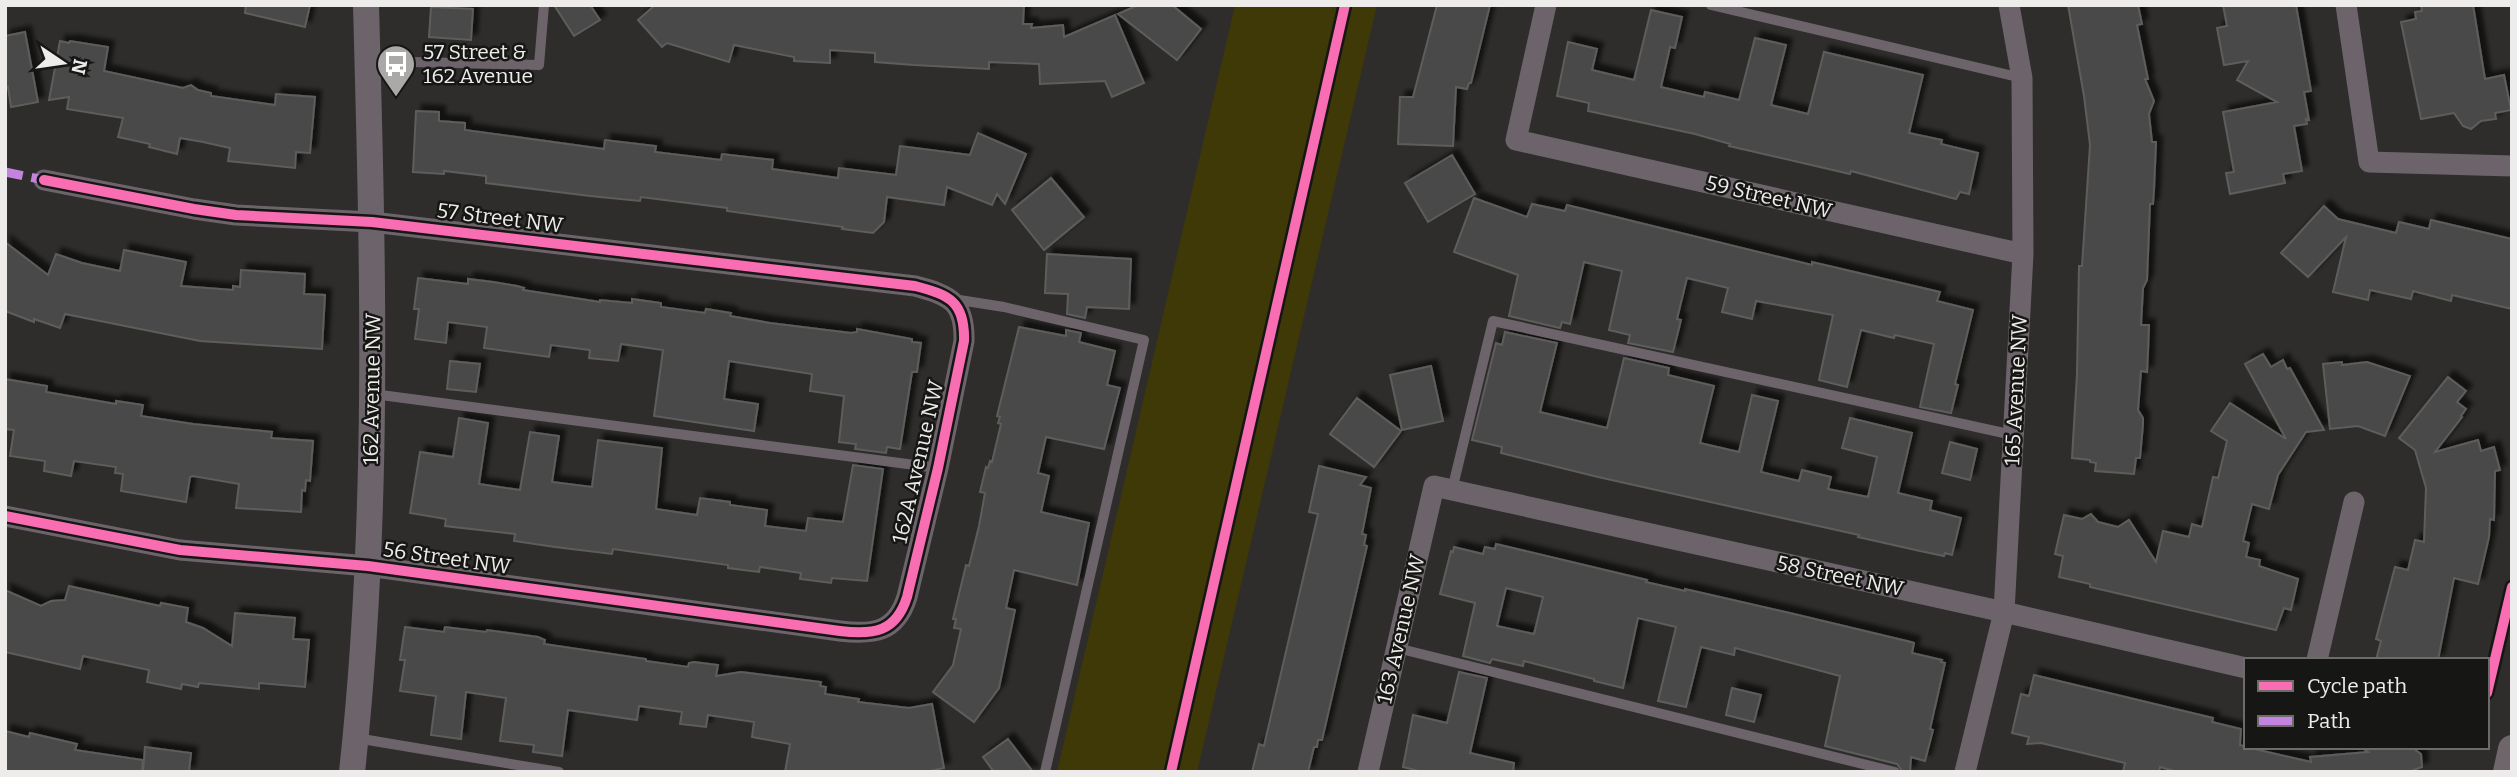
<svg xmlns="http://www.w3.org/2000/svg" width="2517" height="777" viewBox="0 0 2517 777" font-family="Bitter,serif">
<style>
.green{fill:#3e3907}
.building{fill:#4a4948;stroke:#5d5d5b;stroke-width:2;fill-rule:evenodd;filter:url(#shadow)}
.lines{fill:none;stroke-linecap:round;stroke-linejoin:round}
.service{stroke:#6d646b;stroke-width:10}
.minor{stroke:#6d646b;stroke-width:21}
.tertiary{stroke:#6d646b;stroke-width:26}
.secondary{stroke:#6f666c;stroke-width:28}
.quiet{stroke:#c483df;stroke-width:9;stroke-dasharray:18 9;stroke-linecap:butt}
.cycleway-casing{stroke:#161614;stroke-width:15}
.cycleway{stroke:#f96db3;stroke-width:10}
.labels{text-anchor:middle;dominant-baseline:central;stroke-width:5;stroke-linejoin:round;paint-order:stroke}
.poi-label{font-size:21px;fill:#edecea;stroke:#161614;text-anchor:start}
.street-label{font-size:21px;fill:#edecea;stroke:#161614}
</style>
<defs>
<filter id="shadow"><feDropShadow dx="6" dy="-6" stdDeviation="2" flood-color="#0009"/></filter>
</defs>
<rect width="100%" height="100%" fill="#2e2d2b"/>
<!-- green -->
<path class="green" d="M1235 5H1377L1197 772H1057Z"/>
<!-- building -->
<path class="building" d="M246 5H310L305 27 245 13Z
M554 5H590L600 20 574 36Z
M655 5H1024L1023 24H1032L1031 28 1063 25 1064 37 1115 15 1144 83 1112 97 1105 81 1040 84 1039 64 989 62V69L914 65 875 62V53L830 50V63L794 61V57L734 45 729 62 667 43 662 47 638 20Z
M1138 5H1172L1201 29 1177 60 1118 14Z
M1437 5H1490L1471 83H1469L1467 89 1456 87 1453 146 1398 144 1400 97H1413Z
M2068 5H2138L2142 24 2137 25 2148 79H2145L2154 101 2149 114 2152 142H2156L2154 190 2153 204H2150L2147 280 2143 288 2141 325H2149L2148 352 2147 372 2141 371 2138 410 2143 418V424L2140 458H2136L2134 474 2095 471 2096 463 2090 462V460L2072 458 2077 374 2079 266H2082L2090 145 2084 96Z
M2223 5H2296L2311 91 2304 92 2309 120 2306 119 2307 124 2294 126 2302 171 2283 174 2285 183 2230 194 2226 173 2234 172 2223 112 2277 102 2237 80 2248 61 2224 65 2217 28 2227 26Z
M2421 5H2473L2485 79 2504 75 2511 110 2495 113 2496 119 2481 121 2471 129 2463 126 2454 113 2421 119 2401 22 2416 19 2415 12 2422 11Z
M431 7 473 9 471 40 429 37Z
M1651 10 1682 17 1675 48 1670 47 1661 87 1704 97 1705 92 1739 100 1755 38 1786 45 1771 105 1808 114 1824 52 1923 75 1909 133 1942 140 1941 144 1978 153 1969 194 1960 192 1956 199 1851 171 1850 174 1729 146 1730 144 1695 134 1588 111 1589 103 1557 96 1568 42 1597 49 1592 70 1634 80Z
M25 32 38 102 11 107 8 87 5 88V36Z
M60 41 69 43 70 41 108 47 104 71 183 88 191 85 198 90 211 93V96L275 105 276 94 315 97 310 153 296 152 295 168 228 161 230 148 203 142 180 138 177 154 149 147 150 144 118 137 123 118 67 109 69 97 49 100Z
M416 111 439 112V121L465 123V130L604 149 605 140 656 146 655 152 721 160 722 154 773 160 772 169 838 178 839 168 896 175 900 146 970 155 978 133 1026 154 1005 204 997 194 992 205 947 187 944 205 887 197 884 222 873 233 842 229 843 227 727 211V208L641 197 640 201 590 196 486 183V176L444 171V174L413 172Z
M1452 155 1475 194 1428 222 1405 183Z
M1051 178 1084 217 1044 250 1012 210Z
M1474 198 1527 217 1532 204 1565 211 1567 205 1812 265V262L1940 292 1937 301 1973 310 1955 384 1958 385 1951 413 1920 407 1934 344 1895 335 1894 338 1861 330 1847 387 1819 380 1833 315 1756 301 1752 319 1722 312 1728 288 1687 278 1677 319 1681 320 1673 352 1628 343 1630 335 1609 330 1622 271 1584 262 1570 324 1562 322 1560 328 1509 316 1518 275 1454 252Z
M2324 206 2338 219 2396 233 2399 222 2429 229 2431 220 2512 239V309L2452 295 2451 301 2413 291 2411 299 2370 290 2368 300 2333 292 2346 237 2308 277 2281 253Z
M5 242 48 275 56 254 82 263 120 271 124 250 186 262 181 286 233 290V286L240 287 241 270 305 274 304 294 325 295 322 349 200 341 65 314 60 328 34 319V322L5 311Z
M1047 254 1131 259 1129 309 1087 307 1085 318 1067 314 1068 294 1045 293Z
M418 278 468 284V279L493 282 517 286 524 288 523 290 600 302V300L632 303V299L661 303V307L705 313 706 309 731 313 730 316 770 323 851 333 857 332V329L912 339V342L921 343 917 372H912L900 449 887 447 886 453 855 449 856 444 839 442 844 396 810 391 812 374 729 361 724 399 758 404 754 431 654 416 663 350 621 344 618 361 589 358 590 350 551 345 549 357 484 348 487 327 448 322 446 343 415 339 419 309H414Z
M1019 327 1066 336V330L1081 333 1079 342 1115 351 1107 385 1120 388 1104 449 1046 437 1038 473 1049 476 1041 512 1089 523 1077 585 1014 570 1006 608 1015 610 999 688 974 722 933 692 953 665 961 629 954 628 956 619H953L966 565 969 566 979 526 985 493 980 492 986 467 988 468 990 461 992 462 1001 424 998 423 1000 417 997 416Z
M1505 332 1557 343 1540 412 1607 428 1624 358 1669 368 1668 375 1714 386 1700 443 1739 452 1752 395 1778 401 1761 472 1799 481 1802 470 1831 477 1828 489 1868 497 1877 457 1842 448 1850 418 1912 433 1898 493 1932 501 1930 510 1961 518 1952 555 1945 553 1944 556 1920 551 1858 537 1859 535 1598 477 1501 453 1502 447 1472 440 1496 343 1502 345Z
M2263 354 2271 367 2283 360 2287 369 2290 368 2324 430 2306 432 2278 475 2269 509 2252 504 2243 541 2249 543 2246 557 2260 560 2259 566 2298 579 2291 610 2284 608 2276 630 2090 587V584L2059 577 2063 556 2055 554 2064 515 2082 519 2091 514 2098 522 2118 527 2129 520 2156 562 2163 531 2189 537 2192 524 2202 527 2213 477 2218 478 2227 441 2211 431 2230 403 2286 439 2245 364Z
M450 361 480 364 476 392 447 389Z
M2342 362V365L2367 362 2410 376 2385 436 2358 426 2330 429 2323 364Z
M1431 366 1443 421 1402 430 1390 375Z
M2448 377 2466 391 2457 402 2466 409 2461 416 2462 417 2435 452 2478 440 2481 451 2494 447 2500 470 2495 471 2494 520 2490 519 2489 537 2478 584 2454 578 2438 660H2376L2381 641 2376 639 2395 567 2408 570 2415 540 2424 542 2426 488 2415 450 2399 438Z
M5 379 47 386 46 392 116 404V401L143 405 141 416 193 424 272 432 271 438 313 441 310 481 306 480 305 491 302 490 301 512 236 508 239 484 193 476 190 477 186 502 121 491 123 474 115 473 116 467 74 461 71 476 44 471 45 461 10 456 14 430 5 429Z
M1357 398 1401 431 1374 467 1330 434Z
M459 418 488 423 479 484 520 490 530 432 559 436 552 482 592 487 598 440 662 448 656 509 697 515 700 498 730 502V505L767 510 765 526 806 531 808 518 843 522 853 465 883 469 867 581 832 578 831 583 800 579 801 573 760 567 759 572 728 568V565L613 549 612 554 555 547 514 541 515 534 445 526 446 519 410 513 420 452 453 457Z
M1950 442 1977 449 1970 480 1942 473Z
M1319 466 1366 477 1360 485 1371 488 1362 534 1366 535 1364 545 1367 546 1322 740H1318L1317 747H1314L1308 772H1252L1259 744 1264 746 1318 514 1309 512Z
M1496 544 1647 580 1646 582 1685 591V589L1794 614 1911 642 1914 643 1912 653 1942 660 1941 662 1945 663 1930 729 1933 730 1925 761 1911 757 1910 772H1903L1897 764 1825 746 1840 676 1735 648 1734 655 1701 647 1686 707 1658 701 1676 627 1638 618 1623 688 1594 681V679L1524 661 1523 666 1492 659 1490 663 1463 656 1475 603 1440 594 1451 551 1453 552 1454 547 1483 554 1485 547 1495 549ZM1506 588 1543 597 1534 634 1497 626Z
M69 586 160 606 161 603 188 608 186 622 203 628 232 646 235 613 295 618 293 639 309 640 305 687 259 683V689L199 683 198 687 182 684 181 689 147 682 149 670 83 656 80 669 5 652V590L41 606 51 601 65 600Z
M405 627 444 632 445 627 486 632 487 630 538 637 545 640 544 644 646 659V661L688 667 689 663 694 662 718 665 716 676 741 672 821 682 820 686 826 687 825 694 859 699 858 702 909 708 932 704 944 768 925 772H785L790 744 752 737 754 722 708 715 706 727 680 724 682 712 639 706 637 720 568 710 562 756 533 752 534 745 500 741 506 698 466 692 461 739 431 735 436 696 400 691 405 660H400Z
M1459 672 1487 678 1470 753 1514 763 1513 772H1423L1403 767 1413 715 1447 723Z
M2034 675 2213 718 2212 722 2241 729 2240 745 2246 747 2311 762 2310 757 2368 752 2361 747H2411L2421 754 2422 767 2408 772H2178L2160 767 2159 772H2123L2125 763 2041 743 2027 744 2029 737 2012 733 2021 694 2029 696Z
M1732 688 1761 695 1754 722 1726 715Z
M5 731 29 737 30 733 77 744 75 750 143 760 142 772H5Z
M1008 739 1033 772H994L983 757Z
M145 747 191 753 189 772H143Z"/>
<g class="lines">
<!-- service -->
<path class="service" d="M1711 5 2022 78
M367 61 539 65 544 5
M953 299 1004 307 1144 340 1045 772
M373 394 938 468
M1452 490 1493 321 2013 435
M1397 648 1895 772
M356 738 559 772"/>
<!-- minor -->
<path class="minor" d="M1546 5 1516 140 2023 254
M2346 5 2369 162 2512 166
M5 516 180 550 368 566 840 631C874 635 896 632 907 597L938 468 964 341C965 302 950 295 915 286L372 222 236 215 194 209 44 180
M2317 660 2354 502
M1368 772 1434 486 2004 612 2246 668
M1965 772 2004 612 2023 254 2022 78 2009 5"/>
<!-- tertiary -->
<path class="tertiary" d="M352 772C380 516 373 262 366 5"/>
<!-- secondary -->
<path class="secondary" d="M2507 772 2512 749"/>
<!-- quiet -->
<path class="quiet" d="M5 172 44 180"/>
<defs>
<path id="cycleway" d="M5 516 180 550 368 566 840 631C874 635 896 632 907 597L938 468 964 341C965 302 950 295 915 286L372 222 236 215 194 209 44 180
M2487 693 2512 587
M1171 772 1345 5"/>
</defs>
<!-- cycleway casing -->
<use href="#cycleway" class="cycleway-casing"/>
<!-- cycleway -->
<use href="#cycleway" class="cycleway"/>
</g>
<!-- icons -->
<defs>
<symbol id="bus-pin" viewBox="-11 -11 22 30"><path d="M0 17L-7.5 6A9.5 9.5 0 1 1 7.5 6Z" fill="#aaa9a7" stroke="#161614"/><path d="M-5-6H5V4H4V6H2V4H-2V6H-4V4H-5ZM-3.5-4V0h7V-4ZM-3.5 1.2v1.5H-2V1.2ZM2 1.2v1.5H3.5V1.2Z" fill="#fff"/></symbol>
</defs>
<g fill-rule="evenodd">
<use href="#bus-pin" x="374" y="42" width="44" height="60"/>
</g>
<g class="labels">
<!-- poi labels -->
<g class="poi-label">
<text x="423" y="52">57 Street &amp;<tspan x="423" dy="24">162 Avenue</tspan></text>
</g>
<!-- street labels -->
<g class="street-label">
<text transform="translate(1769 197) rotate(13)">59 Street NW</text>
<text transform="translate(500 218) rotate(7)">57 Street NW</text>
<text transform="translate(372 389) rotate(-89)">162 Avenue NW</text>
<text transform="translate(2016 390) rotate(-87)">165 Avenue NW</text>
<text transform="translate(918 462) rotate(-77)">162A Avenue NW</text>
<text transform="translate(447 558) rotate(8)">56 Street NW</text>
<text transform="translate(1840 576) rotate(12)">58 Street NW</text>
<text transform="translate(1401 629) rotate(-77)">163 Avenue NW</text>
</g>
</g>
<!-- border -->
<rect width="2517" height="777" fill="none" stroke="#edecea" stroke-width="14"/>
<!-- legend -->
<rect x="2244" y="658" width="245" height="91" fill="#161614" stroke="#6c6c6a" stroke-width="2"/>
<rect x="2258" y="681" width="35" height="10" fill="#f96db3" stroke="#6c6c6a" stroke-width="2"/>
<text x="2307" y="693" font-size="21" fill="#edecea">Cycle path</text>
<rect x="2258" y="716" width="35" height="10" fill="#c483df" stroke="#6c6c6a" stroke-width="2"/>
<text x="2307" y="728" font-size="21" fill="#edecea">Path</text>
<!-- north arrow -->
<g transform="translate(63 63) rotate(103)" stroke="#161614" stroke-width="5" paint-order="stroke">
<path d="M0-5L12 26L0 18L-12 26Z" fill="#edecea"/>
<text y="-10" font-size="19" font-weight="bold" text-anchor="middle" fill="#edecea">N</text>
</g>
</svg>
